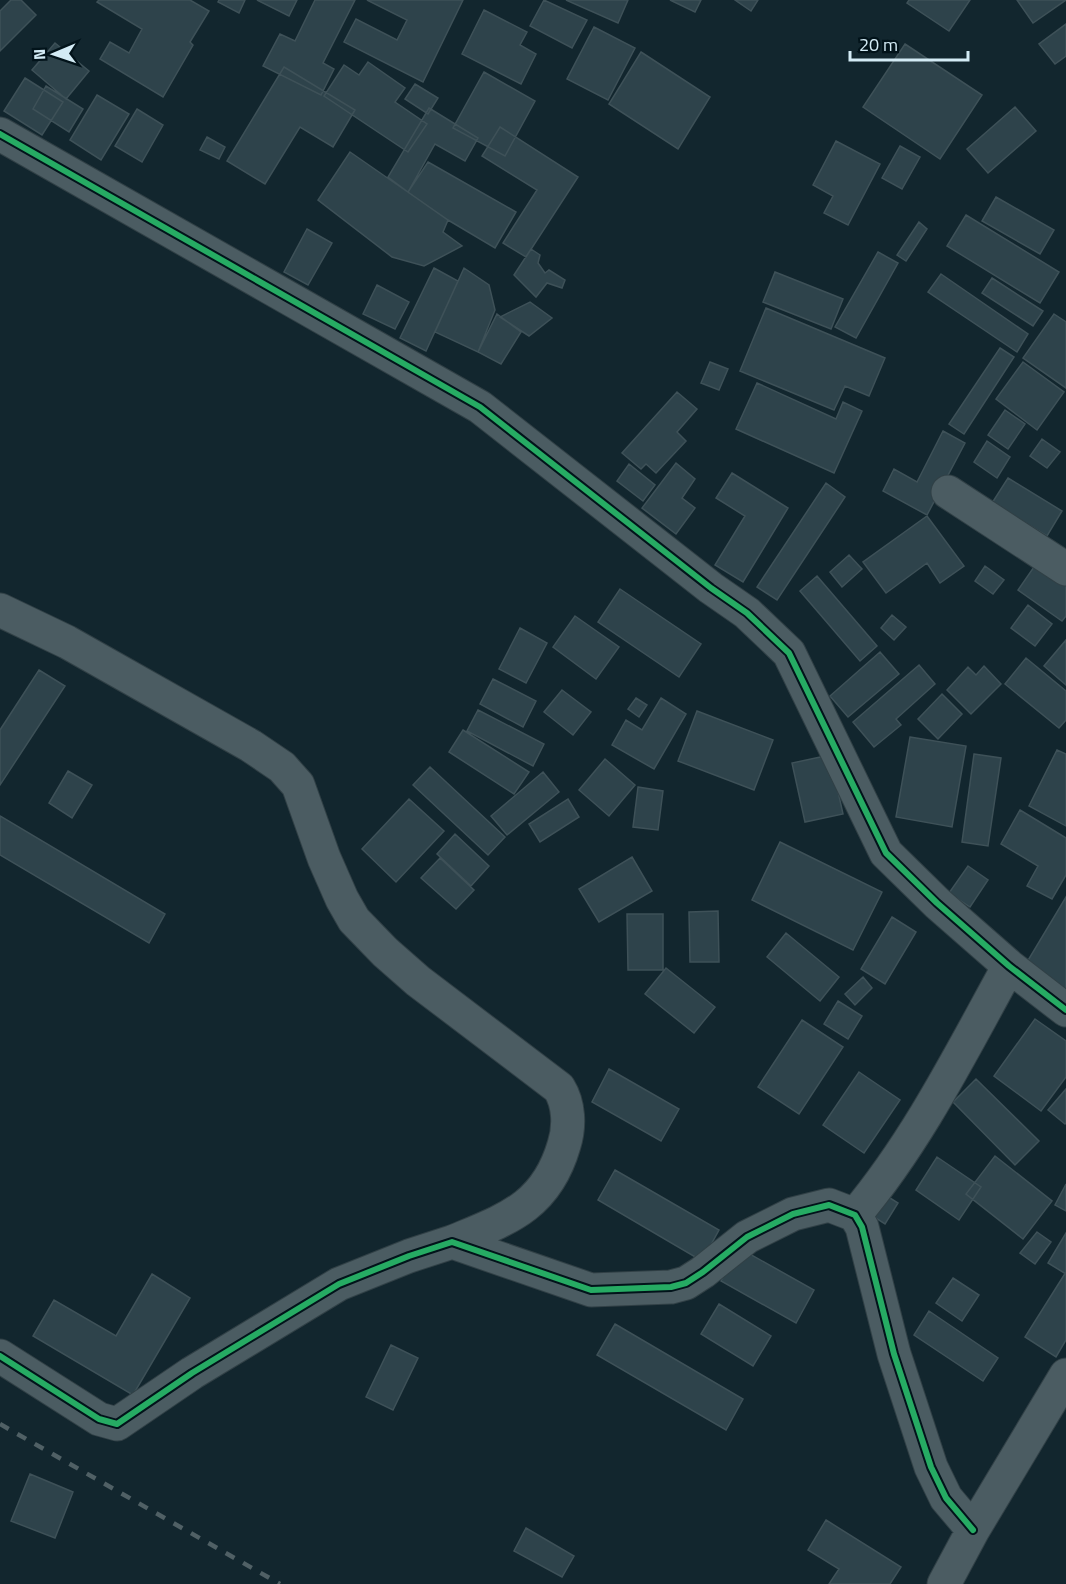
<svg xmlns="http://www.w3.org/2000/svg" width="1066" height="1584" viewBox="0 0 1066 1584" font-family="'Titillium Web',sans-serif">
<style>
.building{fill:#2e434b;stroke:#3e5158;stroke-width:1.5}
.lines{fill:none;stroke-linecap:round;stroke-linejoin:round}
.minor-casing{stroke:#314046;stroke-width:35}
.minor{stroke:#4b5c62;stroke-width:33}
.rail{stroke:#506065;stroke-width:4.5;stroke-dasharray:10 10;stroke-linecap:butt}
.cycleway-casing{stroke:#02131a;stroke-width:10}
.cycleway{stroke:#26ab63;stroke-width:6}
</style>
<rect width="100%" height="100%" fill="#12262e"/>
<!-- building -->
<path class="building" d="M11 0H21L36 15 0 51V11Z
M99 0H190L209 11 190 42 193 45 163 97 100 59 110 42 129 53 142 29 97 2Z
M219 0H245L239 13 218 2Z
M257 0H297L289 16Z
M315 0H355L323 63 334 69 321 95 263 66 280 34 295 41Z
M367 0H463L423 82 344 42 356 19 397 40 407 20Z
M544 0 587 20 572 48 530 26Z
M566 0H628L618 23Z
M670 0H701L695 12Z
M735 0H758L751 11Z
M909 0H970L949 31 907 3Z
M1017 0H1066L1033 23Z
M484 10 527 32 520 45 536 54 521 84 462 54Z
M1066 24V56L1055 64 1039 44Z
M594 27 635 48 608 100 567 79Z
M55 43 89 71 66 99 32 70Z
M905 44 982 95 940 159 863 107Z
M641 52 710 97 678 149 609 104Z
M368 62 405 88 395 102 427 124 408 152 324 96 344 65 359 75Z
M284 67 355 110 333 147 300 127 265 184 227 161Z
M484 72 535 101 505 156 453 128Z
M25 78 63 102 42 135 4 111Z
M415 84 438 98 428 114 405 99Z
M46 86 83 109 69 132 33 109Z
M97 95 129 114 101 160 70 140Z
M1015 107 1036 131 988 173 967 149Z
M429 108 478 138 465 161 435 144 408 192 388 177Z
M137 109 163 125 142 162 115 146Z
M500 127 578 177 526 257 503 243 537 190 482 156Z
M207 137 225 147 219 159 200 150Z
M836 141 880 164 848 225 824 213 833 196 813 185Z
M900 146 920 157 902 189 882 178Z
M350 152 448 220 443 232 462 246 424 266 392 257 318 200Z
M428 162 516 212 495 248 448 220 408 192Z
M996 197 1054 230 1040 254 982 221Z
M966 215 1059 272 1040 303 947 246Z
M919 222 927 229 906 261 897 255Z
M307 229 332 243 308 285 284 272Z
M531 249 540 255 538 263 545 273 549 270 565 280 562 288 547 283 536 297 514 275Z
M878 252 898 263 856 338 835 327Z
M434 268 458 281 426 351 400 338Z
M464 268 489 285 495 310 478 352 435 332Z
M775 272 843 299 831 329 763 302Z
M941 274 1028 334 1017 352 928 292Z
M992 278 1043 311 1033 326 982 293Z
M377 285 409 302 395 329 363 314Z
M530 302 552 318 529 336 500 317Z
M766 308 885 358 869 396 845 386 834 410 740 371Z
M497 314 521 332 501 364 478 352Z
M1054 314 1066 322V388L1023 358Z
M1000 348 1014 357 964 434 949 424Z
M710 362 728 369 719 390 701 383Z
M1023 362 1064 392 1037 430 996 399Z
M757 383 836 419 843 402 862 411 834 473 736 429Z
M677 392 697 409 677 432 686 441 656 473 646 464 641 469 622 453Z
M1005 410 1025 424 1008 449 988 435Z
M943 431 965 443 927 515 883 491 894 469 917 482Z
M1042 439 1060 452 1047 468 1030 456Z
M987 441 1010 457 997 478 974 462Z
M676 463 695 479 682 498 695 508 676 534 642 508Z
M629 464 655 485 643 501 617 481Z
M732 473 788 508 743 582 715 565 745 516 716 498Z
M1008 478 1062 511 1047 536 992 503Z
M826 483 845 497 777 600 757 587Z
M927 516 964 566 940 583 927 563 886 593 863 562Z
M849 555 862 569 842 587 830 572Z
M1036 564 1066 585V616L1062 621 1018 590Z
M985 566 1004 580 993 594 975 581Z
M817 576 877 646 860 661 800 591Z
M620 589 701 644 679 677 598 622Z
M1028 605 1052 624 1035 646 1011 628Z
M892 615 906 627 894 640 881 628Z
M575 616 619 647 596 679 553 647Z
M520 628 547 643 526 683 499 669Z
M1066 640V685L1044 666Z
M880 652 899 674 848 717 830 696Z
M1026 658 1066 691V720L1059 728 1005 684Z
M919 665 935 684 896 719 901 725 874 747 853 722Z
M984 666 1001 684 971 714 947 690 968 667 976 675Z
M39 670 65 686 0 785V730Z
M493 679 536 701 523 727 480 704Z
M562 690 591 712 573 735 544 712Z
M942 694 962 714 938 739 918 719Z
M636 698 647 705 639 717 628 709Z
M661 698 686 714 654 769 612 745 626 720 642 730Z
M478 710 544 744 533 766 467 731Z
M697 711 773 740 754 790 678 761Z
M463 730 529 772 514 794 449 752Z
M910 737 966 746 952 827 896 817Z
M1057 750 1066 754V826L1029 806Z
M974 754 1001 758 988 846 962 842Z
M830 755 843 814 805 822 792 763Z
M605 759 635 785 609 816 579 790Z
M430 767 505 837 488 855 413 785Z
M68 771 92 785 72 818 49 803Z
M543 772 559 792 507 835 491 816Z
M638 787 663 791 658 830 633 827Z
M409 799 444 831 396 882 362 849Z
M568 799 579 817 540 842 529 824Z
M1020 810 1066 838V875L1052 899 1027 886 1038 866 1001 844Z
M0 816 165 914 149 943 0 855Z
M455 834 489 866 471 886 437 854Z
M780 842 882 892 853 950 752 900Z
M632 857 652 891 599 922 579 889Z
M440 858 474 890 456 909 421 878Z
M968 866 988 880 970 907 949 893Z
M1066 897V992L1024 967Z
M718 911 719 962H690L689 912Z
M627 914H663V970H628Z
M892 917 916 932 885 984 861 969Z
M786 933 839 977 820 1001 767 957Z
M666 968 715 1007 694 1033 645 994Z
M863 977 872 988 855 1005 845 994Z
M838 1001 862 1016 848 1039 824 1024Z
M1035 1019 1066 1041V1077L1041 1111 994 1076Z
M802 1020 843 1047 799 1114 758 1087Z
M609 1069 679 1109 661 1141 592 1102Z
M859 1072 900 1100 864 1153 823 1125Z
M976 1079 1039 1141 1015 1165 953 1102Z
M1066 1089V1123L1065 1124 1048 1110Z
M995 1156 1052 1201 1023 1239 966 1194Z
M937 1157 981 1187 959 1220 916 1190Z
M615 1170 719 1230 702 1261 598 1200Z
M1066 1184V1211L1055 1205Z
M882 1193 898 1203 885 1224 868 1213Z
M1037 1232 1051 1242 1035 1264 1020 1253Z
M1066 1233V1274L1048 1263Z
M739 1248 814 1290 796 1323 721 1281Z
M1066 1272V1340L1056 1357 1025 1337Z
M152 1274 190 1298 133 1395 33 1336 54 1300 116 1336Z
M953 1278 979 1295 962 1321 936 1303Z
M719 1304 771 1336 753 1366 701 1334Z
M929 1311 998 1358 983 1381 914 1335Z
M615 1324 743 1399 726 1430 597 1355Z
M391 1345 418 1358 393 1410 366 1397Z
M30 1474 73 1492 55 1538 11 1521Z
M826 1520 901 1567 890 1584H829L839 1569 808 1550Z
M526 1528 574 1556 562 1577 514 1551Z"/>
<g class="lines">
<defs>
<path id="minor" d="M0 134 480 407 711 588 747 613 789 653 886 853 937 903 1009 966 1066 1010
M948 492 1066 569
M0 610 67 642 251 746 282 767 298 785 324 858 342 899 354 920 385 952 418 981 559 1088C569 1104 570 1126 564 1145 546 1207 507 1219 452 1242
M855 1215C918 1140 962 1051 1009 966
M0 1356 99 1419 117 1424 192 1373 339 1284 409 1256 452 1242 591 1290 671 1287 686 1283 703 1272 747 1237 793 1214 829 1205 855 1215 862 1227 894 1354 931 1467 946 1498 973 1530
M944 1584 973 1530 1066 1375"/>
</defs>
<!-- minor casing -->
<use href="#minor" class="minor-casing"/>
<!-- minor -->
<use href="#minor" class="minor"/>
<!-- rail -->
<path class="rail" d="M0 1424 280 1584"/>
<defs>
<path id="cycleway" d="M0 134 480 407 711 588 747 613 789 653 886 853 937 903 1009 966 1066 1010
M0 1356 99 1419 117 1424 192 1373 339 1284 409 1256 452 1242 591 1290 671 1287 686 1283 703 1272 747 1237 793 1214 829 1205 855 1215 862 1227 894 1354 931 1467 946 1498 973 1530"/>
</defs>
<!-- cycleway casing -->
<use href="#cycleway" class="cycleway-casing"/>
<!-- cycleway -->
<use href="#cycleway" class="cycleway"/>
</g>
<!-- north arrow -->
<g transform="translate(54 54) rotate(268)" stroke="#02131a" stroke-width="4.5" paint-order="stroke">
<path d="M0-4.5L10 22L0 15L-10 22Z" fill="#d3ebf5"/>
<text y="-9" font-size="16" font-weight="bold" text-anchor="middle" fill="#d3ebf5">N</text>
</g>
<!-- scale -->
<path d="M850 51v9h118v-9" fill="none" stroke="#d3ebf5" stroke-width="3"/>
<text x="859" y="51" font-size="18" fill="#d3ebf5" stroke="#02131a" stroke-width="4.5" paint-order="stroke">20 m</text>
</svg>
